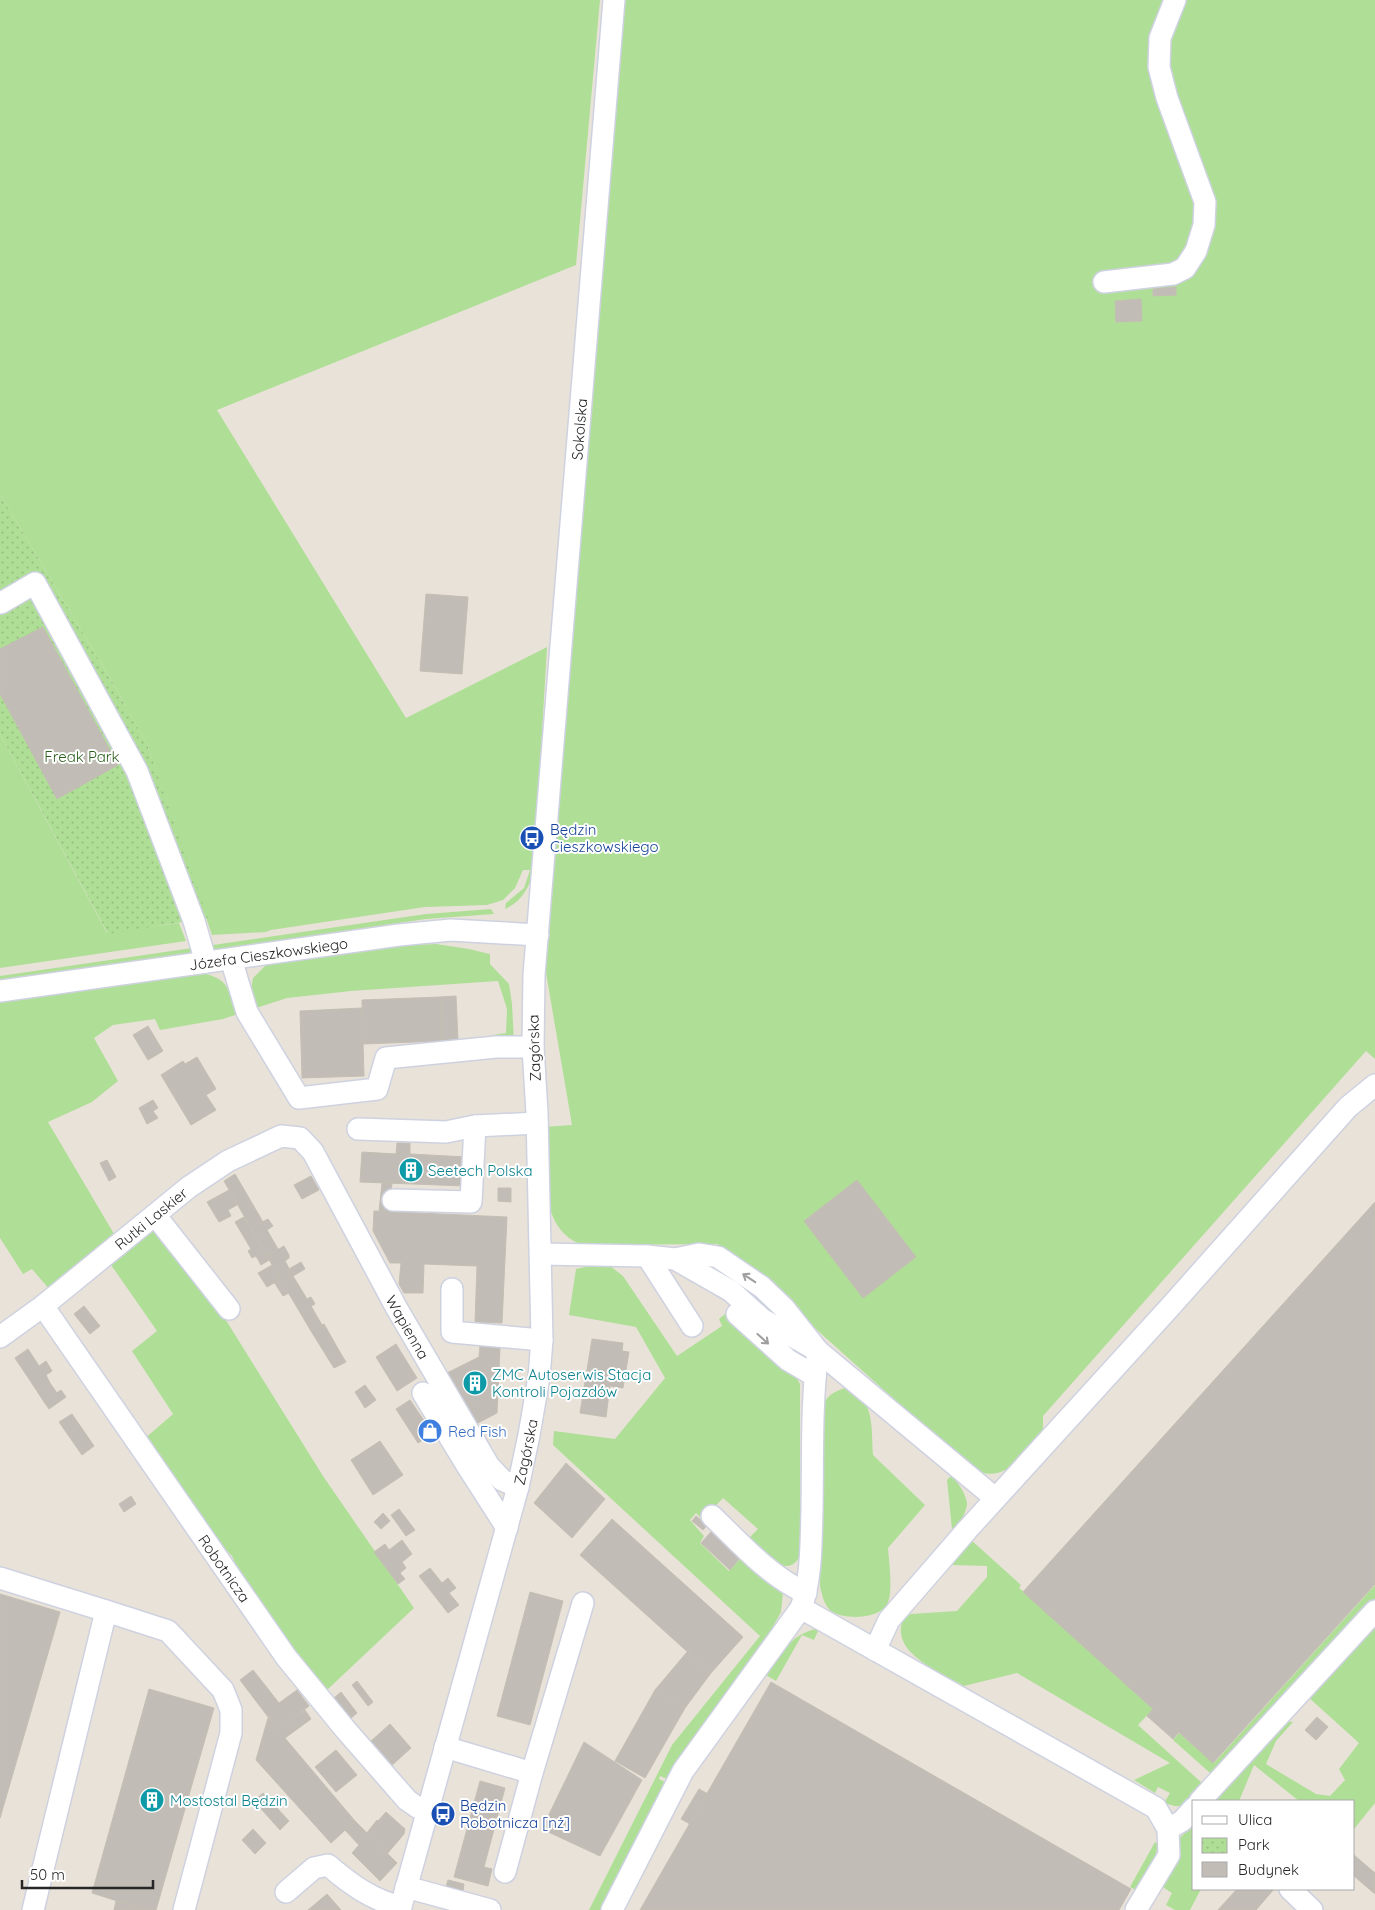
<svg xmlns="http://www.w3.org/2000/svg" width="1375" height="1910" viewBox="0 0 1375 1910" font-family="Quicksand,sans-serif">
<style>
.grass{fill:#afdf96}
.park{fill:url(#park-dots)}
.building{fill:#c1bcb6;stroke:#c4beb3}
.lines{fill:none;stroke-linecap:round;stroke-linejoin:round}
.minor-casing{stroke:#ced2e0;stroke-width:24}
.minor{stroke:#fff;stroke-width:21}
.oneway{stroke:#9e9e9e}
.labels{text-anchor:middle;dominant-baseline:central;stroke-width:4;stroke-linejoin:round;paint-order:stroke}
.street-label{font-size:15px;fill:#272727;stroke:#fff}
.park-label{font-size:15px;fill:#2a5f1b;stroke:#fff}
.transit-label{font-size:15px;fill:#164399;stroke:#fff;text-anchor:start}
.culture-label{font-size:15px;fill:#0d838f;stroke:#fff;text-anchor:start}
.shop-label{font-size:15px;fill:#366cbe;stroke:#fff;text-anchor:start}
</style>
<defs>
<pattern id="park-dots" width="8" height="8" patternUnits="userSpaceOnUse" patternTransform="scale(1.25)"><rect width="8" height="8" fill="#afdf96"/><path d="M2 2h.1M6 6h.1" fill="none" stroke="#97bf81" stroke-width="1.8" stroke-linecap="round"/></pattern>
</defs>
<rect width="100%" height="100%" fill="#e9e2d9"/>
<!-- grass -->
<path class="grass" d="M0 0H600L576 265 217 410 406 718 547 647 534 870C529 887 523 901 505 909L506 903 524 888 530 870H523L515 888 503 900 487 905 425 907 271 930 266 932 212 935 147 744 114 685 0 494Z
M623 0H1375V1059L1366 1051 1043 1416V1430C1022 1454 1007 1486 972 1469L741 1262 717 1244 583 1245C578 1243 573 1241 569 1238 539 1215 545 1161 543 1127L572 1125 545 967Z
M0 734 107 933 179 923 186 941 0 968Z
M491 909 494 914 426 919 0 981V976L426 914Z
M436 944 469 949 490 954V964L509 984 512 1004 514 1042H492L493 1035 506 1033 507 1009 498 981 351 991 287 998 223 1019 160 1030 155 1019 113 1025 94 1038 118 1081 92 1102 48 1122 117 1239 50 1290 32 1269 23 1274 0 1238V1001L203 973C219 978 225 980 231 996L250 995 253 978 266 965 279 961 413 945Z
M153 1229 224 1317 323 1476 414 1608 327 1690 313 1681 246 1586 232 1556 224 1548 216 1546 143 1440 173 1414 132 1351 157 1331 109 1262Z
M594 1265 610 1266 623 1276 677 1356 722 1326 719 1319 725 1314 794 1374 800 1384V1556C786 1582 761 1551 748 1539L758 1529 723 1498 703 1520 696 1513 690 1520 704 1536 700 1543 729 1571 743 1556 783 1592 781 1612 764 1643 667 1779 660 1776 659 1779 665 1782 602 1910H589L672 1745 760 1636 553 1445 554 1431 615 1439 665 1378 636 1327 569 1315 576 1269Z
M845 1388C876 1398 871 1428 873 1455L925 1505 888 1548C889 1561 894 1596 886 1606 876 1619 844 1620 831 1611 824 1605 822 1595 820 1586L821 1408C827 1396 832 1392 845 1388Z
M951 1476C957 1480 966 1494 967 1503 967 1511 960 1526 952 1529L947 1480Z
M971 1540 1021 1585 1019 1588 1023 1591 1153 1709 1138 1725 1202 1783 1187 1806H1175L1164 1803 1170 1793 1158 1787 1155 1793 1134 1780 1170 1763 1017 1673 964 1686C944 1674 903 1658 901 1633 900 1624 903 1618 911 1614L957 1611 987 1577V1566L951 1565 950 1563Z
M1375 1585V1602L1215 1774 1209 1772 1173 1740 1179 1733 1214 1763Z
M1375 1621V1803L1354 1829V1801H1299L1254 1765 1239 1801H1213L1284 1721 1293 1722 1276 1741 1266 1764 1316 1794 1330 1796 1345 1780 1339 1769 1359 1743 1307 1696Z
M815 1629H819L814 1640 802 1635 776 1681 766 1675C781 1654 789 1636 815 1629Z
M1194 1823V1889H1201L1190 1910H1175L1166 1905 1172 1893 1161 1886 1173 1866 1180 1838Z
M1155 1842 1158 1844 1155 1858 1136 1890 1130 1887Z"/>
<!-- park -->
<path class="park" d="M0 494 114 685 147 744 208 918 108 934 0 734Z"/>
<!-- building -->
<path class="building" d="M1176 287V295L1153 296V289Z
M1141 299 1142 321 1116 322 1115 301Z
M426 594 468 597 462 674 420 671Z
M43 627 118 765 57 799 0 694V649Z
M456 996 458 1040 442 1041 440 997Z
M440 997 442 1041 363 1044 362 1000Z
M362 1008 364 1076 302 1078 300 1011Z
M148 1026 163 1051 148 1060 133 1035Z
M197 1057 216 1089 206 1095 216 1110 191 1125 161 1075 183 1061 185 1064Z
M153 1100 158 1108 153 1111 158 1118 147 1124 139 1108Z
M397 1143H410V1154L466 1157 465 1158H462L461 1185 465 1186 360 1182 362 1152 396 1154Z
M107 1160 116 1177 109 1181 100 1163Z
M235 1174 263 1222 251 1228 224 1181Z
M311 1176 319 1190 302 1199 294 1185Z
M857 1180 916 1257 863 1298 804 1221Z
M382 1183H392L389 1212H379Z
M498 1188H511V1202L498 1201Z
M229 1190 237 1205 228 1210 231 1216 219 1222 207 1202Z
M1375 1202V1584L1213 1763 1023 1592Z
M374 1211 507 1217 502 1323 475 1322 477 1266 424 1264 423 1293H404L399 1284 401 1263H390L373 1231Z
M244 1217 269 1260 261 1265 256 1256 252 1258 248 1251 251 1249 235 1222Z
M268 1219 273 1226 267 1230 278 1249 267 1256 251 1228Z
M284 1246 289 1255V1258L285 1261 293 1276 282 1282 267 1256Z
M301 1262 305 1269 293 1276 289 1269Z
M272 1265 281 1279 267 1287 258 1273Z
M293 1276 307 1299 311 1297 315 1304 311 1306 322 1325 311 1331 282 1282Z
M281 1279 289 1293 283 1296 274 1282Z
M84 1306 92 1316 82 1324 74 1314Z
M92 1316 100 1326 90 1334 82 1324Z
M324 1324 341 1354 329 1360 311 1331Z
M592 1339 623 1343 622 1351 629 1352 623 1388 610 1386 606 1417 580 1413Z
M396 1344 417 1378 397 1391 376 1357Z
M480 1346 500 1347 498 1392 466 1409 447 1373 479 1357Z
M28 1349 39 1366 46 1361 52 1371 46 1375 50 1383 37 1391 15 1358Z
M341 1354 346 1362 334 1368 329 1360Z
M50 1383 57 1393 44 1402 37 1391Z
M365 1385 376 1400 365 1408 355 1392Z
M61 1390 66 1397 49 1409 44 1402Z
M498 1392 497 1413 474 1425 466 1409Z
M410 1400 433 1434 418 1443 396 1409Z
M72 1414 94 1446 82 1455 59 1422Z
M380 1441 403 1475 373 1495 351 1460Z
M566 1463 605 1499 572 1538 534 1503Z
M131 1496 136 1504 124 1512 119 1504Z
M399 1509 415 1530 406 1536 391 1515Z
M383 1513 390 1521 381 1529 374 1522Z
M696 1516 707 1525 703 1530 692 1521Z
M612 1519 743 1637 711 1673 580 1555Z
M711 1532 740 1558 730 1570 701 1543Z
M402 1540 412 1554 402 1562 406 1568 400 1573 405 1579 398 1584 374 1552 385 1544 389 1550Z
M430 1568 442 1583 448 1578 456 1588 449 1593 459 1605 448 1613 419 1576Z
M530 1592 563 1601 530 1725 497 1716Z
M0 1594 60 1612 0 1818Z
M687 1652 711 1673 685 1708 655 1690Z
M253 1670 279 1703 297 1690 309 1706 278 1730 240 1680Z
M357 1681 373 1702 368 1706 352 1685Z
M771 1682 1131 1889 1119 1910H640Z
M149 1689 214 1708 156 1910H146L92 1893Z
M655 1690 685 1708 645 1778 615 1761Z
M341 1692 357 1713 351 1718 334 1698Z
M1153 1709 1179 1732 1173 1739 1147 1716Z
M305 1710 311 1719 285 1738 278 1730Z
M1317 1717 1328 1727 1316 1740 1305 1730Z
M268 1718 355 1821 331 1843 256 1760Z
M390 1724 411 1748 391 1766 370 1742Z
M584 1742 642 1780 600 1856 542 1829Z
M336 1750 357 1775 336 1792 315 1767Z
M480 1781 505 1788 484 1867 492 1869 488 1886 454 1877Z
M699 1789 708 1794 690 1824 681 1819Z
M263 1793 289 1821 280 1830 254 1801Z
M386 1812 405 1829 404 1834 387 1854 366 1834 377 1820 378 1821Z
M355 1821 397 1863 380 1881 352 1853 359 1845 345 1830Z
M253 1829 266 1843 255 1854 242 1840Z
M1354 1855 1375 1873V1894L1354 1876Z
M448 1880 464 1884 463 1891 446 1887Z
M1237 1889H1274L1256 1910H1218Z
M327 1894 341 1910H308Z
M116 1901 146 1910H114Z"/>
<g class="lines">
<defs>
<g id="minor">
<path d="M1104 282 1173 274 1185 268 1196 251 1204 225 1205 202 1167 98 1159 67 1160 38 1175 0"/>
<path d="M1 603 35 583 137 771 194 921 206 962"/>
<path d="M231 959 247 1012 299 1098 377 1089 386 1058 496 1047H533"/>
<path id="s1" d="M0 991 399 935 451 930 538 935"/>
<path d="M358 1129 446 1132 475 1126 537 1123"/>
<path d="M393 1200 471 1202 475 1126"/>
<path d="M155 1215 229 1309"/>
<path d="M541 1254 647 1256 675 1259 699 1254 718 1257 762 1287 784 1308 818 1351C811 1403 813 1456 812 1509 811 1541 812 1577 801 1608L683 1771 612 1910"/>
<path d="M647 1256 692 1326"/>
<path d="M675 1259 731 1291 762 1319 818 1351 995 1498"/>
<path d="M452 1289V1332L542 1340"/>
<path id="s2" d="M43 1306 286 1657 345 1729 407 1800 417 1807 427 1811"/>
<path d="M737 1314 788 1360 815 1376"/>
<path id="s3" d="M0 1337 43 1306 189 1187 228 1161 281 1136 300 1138 313 1152 396 1307 489 1466 502 1480 518 1487"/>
<path d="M423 1393 466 1464 507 1528"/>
<path d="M712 1516C741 1544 769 1576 806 1593"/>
<path d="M0 1578 106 1611 33 1910"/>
<path d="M801 1608 1156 1808 1168 1829 1169 1855 1136 1910"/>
<path d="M106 1611 168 1631 223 1690 231 1710V1733L184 1910"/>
<path d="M875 1650 889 1620 967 1530 1170 1307 1348 1107 1375 1085"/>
<path d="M445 1747 532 1773 583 1603"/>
<path d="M1200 1801 1375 1611"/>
<path d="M1168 1829 1182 1821 1194 1808"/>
<path d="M505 1872 532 1773"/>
<path d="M406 1887 490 1910"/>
<path d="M1290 1889 1312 1910"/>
<path d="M286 1892 314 1868 328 1865C350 1884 372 1900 401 1907"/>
<path id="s4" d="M400 1910 518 1487 529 1435 539 1377 542 1340 537 1113 533 1047 534 975 614 0"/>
</g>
</defs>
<!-- minor casing -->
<use href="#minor" class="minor-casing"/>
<!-- minor -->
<use href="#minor" class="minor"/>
</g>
<!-- one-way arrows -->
<defs><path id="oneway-shaft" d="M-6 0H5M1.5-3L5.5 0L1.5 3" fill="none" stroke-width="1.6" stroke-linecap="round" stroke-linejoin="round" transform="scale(1.25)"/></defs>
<g class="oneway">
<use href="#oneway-shaft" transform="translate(749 1278) rotate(-147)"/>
<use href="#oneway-shaft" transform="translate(763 1339) rotate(42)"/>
</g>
<!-- icons -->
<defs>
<symbol id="bus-disc" viewBox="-11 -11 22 22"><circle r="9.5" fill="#1a4fb4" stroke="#fff"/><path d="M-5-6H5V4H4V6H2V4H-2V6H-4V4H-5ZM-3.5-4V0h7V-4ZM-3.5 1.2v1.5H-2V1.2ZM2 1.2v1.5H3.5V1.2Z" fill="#fff"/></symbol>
<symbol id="building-disc" viewBox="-11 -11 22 22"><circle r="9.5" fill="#0f9aa8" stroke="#fff"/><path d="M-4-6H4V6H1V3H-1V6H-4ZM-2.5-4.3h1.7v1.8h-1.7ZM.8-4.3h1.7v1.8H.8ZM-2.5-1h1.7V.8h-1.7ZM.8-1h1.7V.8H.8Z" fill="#fff"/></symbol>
<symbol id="shop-disc" viewBox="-11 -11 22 22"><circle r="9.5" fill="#3f7fe0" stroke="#fff"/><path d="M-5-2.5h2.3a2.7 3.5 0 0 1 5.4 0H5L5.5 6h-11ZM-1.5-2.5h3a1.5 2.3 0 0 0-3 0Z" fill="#fff"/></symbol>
</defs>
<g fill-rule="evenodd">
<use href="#bus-disc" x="518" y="824" width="28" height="28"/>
<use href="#building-disc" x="397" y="1156" width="28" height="28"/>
<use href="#building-disc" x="461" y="1369" width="28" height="28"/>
<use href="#shop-disc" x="416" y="1417" width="28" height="28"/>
<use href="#building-disc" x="138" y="1786" width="28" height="28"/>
<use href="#bus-disc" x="429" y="1800" width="28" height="28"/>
</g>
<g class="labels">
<!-- street labels -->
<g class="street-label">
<text stroke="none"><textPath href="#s4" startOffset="1501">Sokolska</textPath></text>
<text stroke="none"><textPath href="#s1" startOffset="271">Józefa Cieszkowskiego</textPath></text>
<text transform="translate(534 1048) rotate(-92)">Zagórska</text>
<text stroke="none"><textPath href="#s3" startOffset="192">Rutki Laskier</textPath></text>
<text stroke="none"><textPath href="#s3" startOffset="584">Wapienna</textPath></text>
<text stroke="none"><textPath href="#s4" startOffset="475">Zagórska</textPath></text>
<text stroke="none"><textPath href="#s2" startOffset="319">Robotnicza</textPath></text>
</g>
<!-- park labels -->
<g class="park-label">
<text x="82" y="756">Freak Park</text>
</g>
<!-- transit labels -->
<g class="transit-label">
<text x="550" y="829">Będzin<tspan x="550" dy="17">Cieszkowskiego</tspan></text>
<text x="460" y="1805">Będzin<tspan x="460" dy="17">Robotnicza [nż]</tspan></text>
</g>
<!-- culture labels -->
<g class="culture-label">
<text x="428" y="1170">Seetech Polska</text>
<text x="492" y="1374">ZMC Autoserwis Stacja<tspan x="492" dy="17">Kontroli Pojazdów</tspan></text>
<text x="170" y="1800">Mostostal Będzin</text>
</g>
<!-- shop labels -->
<g class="shop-label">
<text x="448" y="1431">Red Fish</text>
</g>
</g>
<!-- legend -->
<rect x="1192" y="1800" width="162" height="90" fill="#ffffff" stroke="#a9a9a9"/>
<rect x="1202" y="1816" width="25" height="8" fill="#ffffff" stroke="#a9a9a9"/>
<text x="1238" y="1825" font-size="15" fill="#272727">Ulica</text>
<rect x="1202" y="1838" width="25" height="15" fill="url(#park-dots)" stroke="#a9a9a9"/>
<text x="1238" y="1850" font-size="15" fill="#272727">Park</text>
<rect x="1202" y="1862" width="25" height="15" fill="#c1bcb6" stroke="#a9a9a9"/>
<text x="1238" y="1875" font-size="15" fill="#272727">Budynek</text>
<!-- scale -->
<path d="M22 1880v8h131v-8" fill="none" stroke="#272727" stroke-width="2.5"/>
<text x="30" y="1880" font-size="15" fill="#272727" stroke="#ffffff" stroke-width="4" paint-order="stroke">50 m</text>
</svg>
